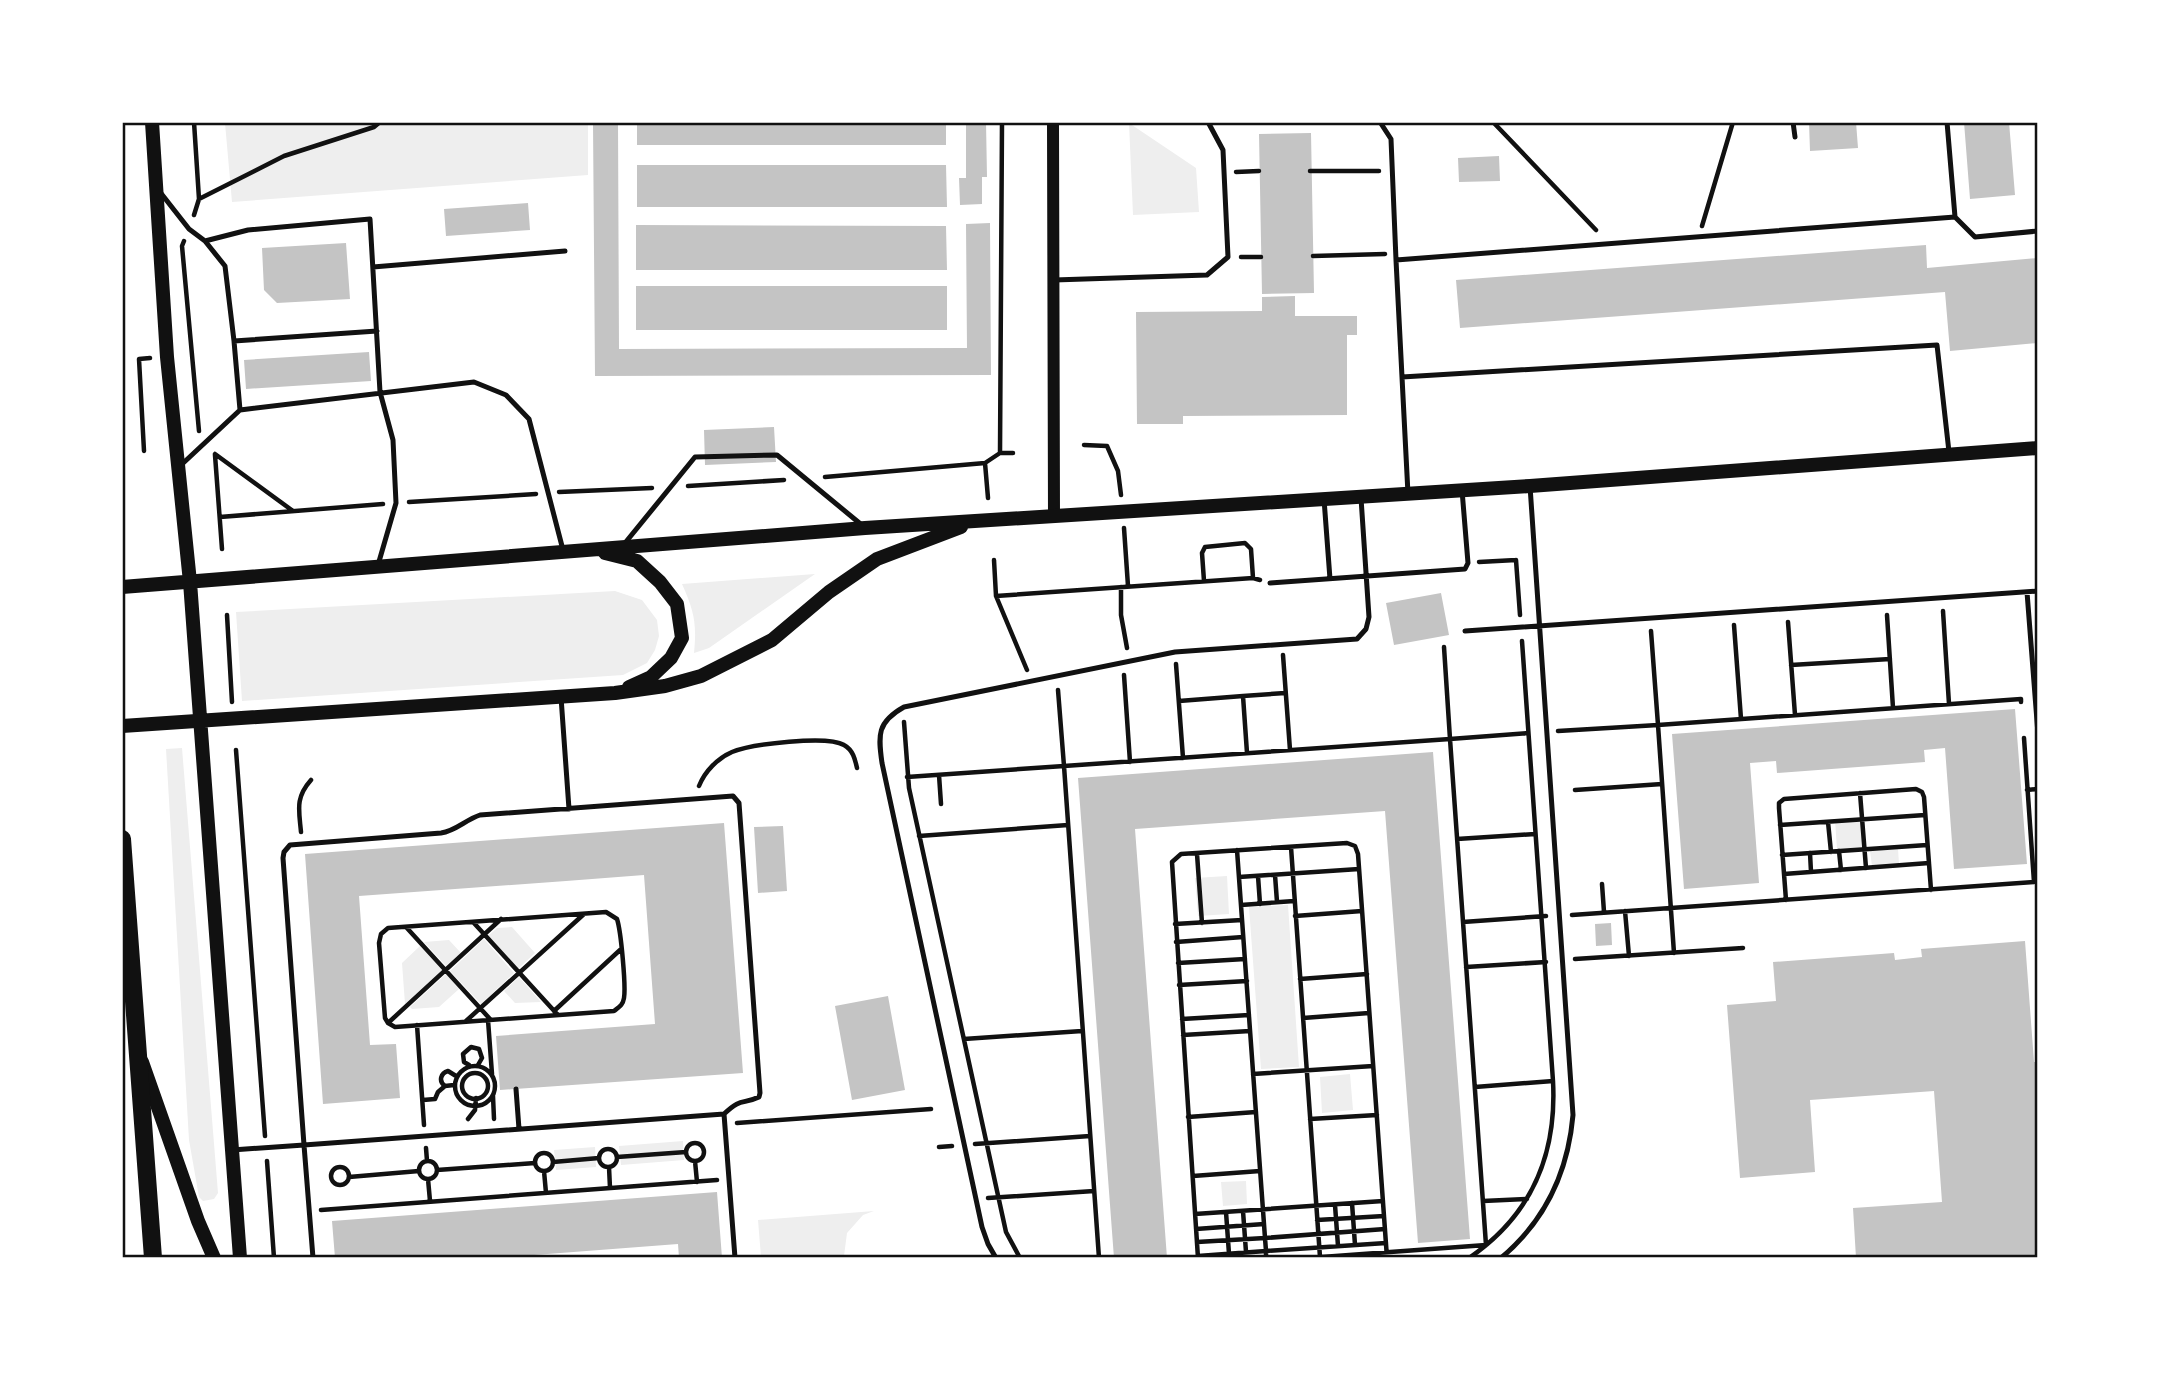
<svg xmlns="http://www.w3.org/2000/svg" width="2160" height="1380" viewBox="0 0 2160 1380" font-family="'Nunito Sans',sans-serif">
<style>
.green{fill:#eee}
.building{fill:#c4c4c4}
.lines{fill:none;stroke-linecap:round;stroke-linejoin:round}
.path{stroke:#111;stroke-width:4.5}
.service{stroke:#111;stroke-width:5}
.tertiary{stroke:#111;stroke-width:12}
.secondary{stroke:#111;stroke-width:14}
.primary{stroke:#111;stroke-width:18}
.neatline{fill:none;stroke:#111;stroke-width:2.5}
</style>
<rect width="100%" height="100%" fill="#fff"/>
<!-- green -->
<path class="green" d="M225 123H588V175L232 202Z
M1129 123 1196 168 1199 212 1133 215Z
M815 574 709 648 694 653C697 623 694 611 682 584Z
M615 591 642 600 657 620 659 636 655 650 647 663 623 675 242 701 236 612Z
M182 748 218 1193 214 1199 203 1201 199 1197 189 1140 166 749Z
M1863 818 1865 847 1837 849 1835 820Z
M1898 849 1899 864 1872 866 1870 851Z
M1227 876 1229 914 1198 916 1195 878Z
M1288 905 1299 1067 1261 1069 1249 907Z
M512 927 535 953 518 969 488 936 497 928Z
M484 939 514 973 481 1004 450 971Z
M449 940 461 953 446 966 424 942Z
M420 946 442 970 405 1004 402 963Z
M446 974 459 989 439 1007 412 1009 410 1007Z
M519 977 541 1002 515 1003 504 991Z
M1350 1074 1353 1110 1322 1113 1320 1077Z
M683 1141 684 1160 621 1165 619 1146Z
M595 1147 596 1167 556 1170 554 1150Z
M1246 1181 1247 1204 1223 1206 1221 1182Z
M874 1211 863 1215 847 1233 844 1256 761 1257 758 1220Z"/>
<!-- building -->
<path class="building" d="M593 122H618L619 349 967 348 966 224 990 223 991 375 595 376Z
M637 122H946V145H637Z
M966 122H986L987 177H982V204L960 205 959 178H966Z
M1809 122H1856L1858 148 1810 151Z
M1964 122H2009L2015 195 1970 199Z
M1311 133 1314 293 1262 294 1259 134Z
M1499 156 1500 181 1459 182 1458 158Z
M637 165H946L947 207H637Z
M528 203 530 230 446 236 444 209Z
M636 225 946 226 947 270H636Z
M346 243 350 299 277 303 264 290 262 248Z
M1926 245 1927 268 2038 258V343L1950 351 1945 292 1460 328 1456 280Z
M636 286H947V330H636Z
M1295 296V316H1357V335H1347V415L1183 416V424H1137L1136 312 1262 311V297Z
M369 352 371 381 246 389 244 360Z
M774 427 776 462 705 465 704 430Z
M1441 593 1449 635 1394 645 1386 603Z
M2015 709 2027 864 1954 869 1945 748 1924 750 1925 762 1777 773 1776 761 1750 763 1759 883 1684 889 1672 734Z
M1433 752 1470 1239 1418 1243 1385 811 1135 829 1167 1258H1114L1078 778Z
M724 823 743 1073 500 1090 496 1036 655 1024 644 875 566 881 359 896 370 1045 396 1044 400 1098 323 1104 305 854Z
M783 826 787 891 758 893 754 827Z
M1611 923 1612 945 1596 946 1595 924Z
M2025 941 2034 1062H2038V1258H1856L1853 1208 1942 1202 1934 1091 1810 1100 1815 1172 1740 1178 1727 1005 1776 1001 1773 962 1894 953 1895 960 1922 957 1921 949Z
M888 996 905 1090 852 1100 835 1006Z
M717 1192 722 1258H679L678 1244 496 1258H335L332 1221Z"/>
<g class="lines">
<!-- path -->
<path class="path" d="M1493 122 1596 230
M1310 171H1379
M1236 172 1259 171
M199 199 284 156 374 127 380 122
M194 215 199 199 194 122
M1702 226 1733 122
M184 241 182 246 199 431
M1313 256 1385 254
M1241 257H1261
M1084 445 1107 446 1118 471 1121 495
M144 451 139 359 150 358
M1000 453 1002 122
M215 454 293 511
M215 455 222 549
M985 463 988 498
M825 477 985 463 1000 453H1013
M688 486 784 480
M559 492 652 488
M409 502 536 494
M220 517 383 504
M1124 528 1128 586
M994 560 996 596 1253 578 1260 580
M1516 560 1520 615
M1479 562 1516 560
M1204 581 1202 553 1205 547 1245 543 1251 549 1253 578
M1121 587V615L1127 648
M996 596 1027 670
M1943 611 1949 704
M227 615 232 702
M1887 615 1893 708
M1788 622 1795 715
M1734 625 1741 719
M1444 647 1450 739 1528 733
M1283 655 1290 750
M1176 664 1183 758
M1791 665 1890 659
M1124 675 1130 762
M1179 701 1243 696
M904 722 909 788 1006 1232 1020 1258
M1558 731 1658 725 1651 631
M236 750 265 1136
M1247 753 1243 696 1285 693
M939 775 941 804
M907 777 1064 766 1058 690
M699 786C705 771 718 758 732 752 752 744 827 735 844 745 853 750 855 759 857 768
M1575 790 1662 784
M2027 790 2038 789
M1860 793 1866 868
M1828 822 1831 852
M1780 825 1925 815
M301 832C299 810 295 798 311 780
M919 836 1068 825
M1457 839 1535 834
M1291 847 1320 1257
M1237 850 1265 1238 1385 1229
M1839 851 1841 870
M1810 853 1811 872
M1197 854 1202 923
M1782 855 1927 845
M1784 874 1929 863
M1275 875 1277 902
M1258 876 1260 904
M1239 877 1359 869
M1602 884 1604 912
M1786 900 1779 808V803L1784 799 1916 789 1922 792 1924 797 1931 890
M1241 905 1294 901
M1625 911 1629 956
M606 912 617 919C621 931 626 986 624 998 623 1005 619 1007 614 1011L395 1027 388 1023 385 1018 379 943 381 934 388 928Z
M1572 915 2034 882 2024 738
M1295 916 1362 911
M473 922 557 1014
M1463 922 1546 916
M1175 924 1242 920
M406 927 490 1019
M1176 942 1243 937
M1674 953 1658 725 2021 699V702
M1575 959 1743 948
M1178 963 1245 959
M1466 967 1546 962
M1300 979 1367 974
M1179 985 1247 981
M554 1011 620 950
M1303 1018 1369 1013
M1182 1019 1249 1015
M488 1020 492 1074
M466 1021 584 914
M388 1023 501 919
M417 1025 424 1125
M1183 1035 1250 1031
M964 1039 1082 1031
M469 1065 464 1062 463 1054 471 1047 479 1049 482 1058 478 1065
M455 1086a20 20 0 1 1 40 0a20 20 0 1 1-40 0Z
M462 1086a13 13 0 1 1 26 0a13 13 0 1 1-26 0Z
M1253 1074 1373 1066
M454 1085 445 1086C438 1081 441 1073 448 1071L456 1076
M1475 1087 1553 1081
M493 1096 494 1119
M423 1100 435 1099 438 1092 445 1086
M1188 1117 1256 1112
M468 1119 475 1110 476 1098
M1310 1119 1377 1115
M737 1123 931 1109
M686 1152a9 9 0 1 1 18 0a9 9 0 1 1-18 0Z
M975 1144 1090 1136
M939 1147 952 1146
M426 1148 427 1161
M599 1158a9 9 0 1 1 18 0a9 9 0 1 1-18 0Z
M535 1162a9 9 0 1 1 18 0a9 9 0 1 1-18 0Z
M617 1157 686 1152
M419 1170a9 9 0 1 1 18 0a9 9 0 1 1-18 0Z
M267 1161 274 1258
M695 1161 697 1182
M553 1162 599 1158
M609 1167 610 1188
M331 1176a9 9 0 1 1 18 0a9 9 0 1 1-18 0Z
M437 1170 535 1163
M544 1171 546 1193
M1193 1176 1260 1171
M349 1177 419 1171
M428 1179 430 1201
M988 1198 1094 1191
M1483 1201 1527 1199
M1352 1203 1355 1245
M1335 1205 1338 1246
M321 1210 717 1180
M1243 1211 1246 1252
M1226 1212 1229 1254
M1195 1214 1383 1201
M1317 1220 1384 1216
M1196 1229 1264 1224
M1197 1242 1265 1238 1266 1251 1198 1256
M1099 1258 1064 766 1450 739 1486 1245 1308 1258
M1198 1258 1172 862 1181 854 1347 843 1355 846 1358 854 1387 1258
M1266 1258V1251L1386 1243
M1469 1258C1532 1215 1557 1155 1553 1081L1522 641"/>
<!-- service -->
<path class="service" d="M1380 122 1391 139 1396 260
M1793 122 1795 137
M1947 122 1955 217
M160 192 189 229 205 241 248 230 370 219 380 392 393 440 396 503 378 565
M205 241 225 266 234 341 240 410 474 382 506 395 529 419 563 550
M373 267 565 251
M1054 280 1207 275 1228 257 1223 150 1208 122
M234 341 377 331
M1402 377 1937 345 1949 452
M180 466 240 410
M1408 494 1396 260 1955 217 1975 237 2038 231
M1324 499 1330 579
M625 543 695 457 777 455 863 526
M1270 583 1465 569 1468 563 1462 490
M2027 592 2038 734
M1465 631 2038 591
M561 697 569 809
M516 1089 519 1129
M232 1150 304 1145 283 858 284 852 290 845 441 833C456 831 465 820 480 815L733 796 739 803 760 1093 759 1097C742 1105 742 1097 724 1114
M313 1258 304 1145 724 1114 735 1258
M996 1258 988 1244 982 1227 882 763C878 735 877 722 904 707L1175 652 1357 639 1366 629 1369 617 1361 498
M1501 1258C1545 1221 1568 1172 1573 1115L1530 486"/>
<!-- tertiary -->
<path class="tertiary" d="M1053 122 1054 516"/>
<!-- secondary -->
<path class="secondary" d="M152 122 167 357 190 582 240 1258
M605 553 637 561 660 582 677 604 682 638 671 658 651 677 629 687
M122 587 865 528 1530 486 2038 448
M122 726 615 693 665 686 701 676 772 640 829 592 877 559 961 527
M142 1062 198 1221 214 1258"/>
<!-- primary -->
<path class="primary" d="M122 839 153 1258"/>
</g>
<!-- border -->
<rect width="2160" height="1380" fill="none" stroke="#ffffff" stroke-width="248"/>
<rect x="124" y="124" width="1912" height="1132" class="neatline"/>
</svg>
